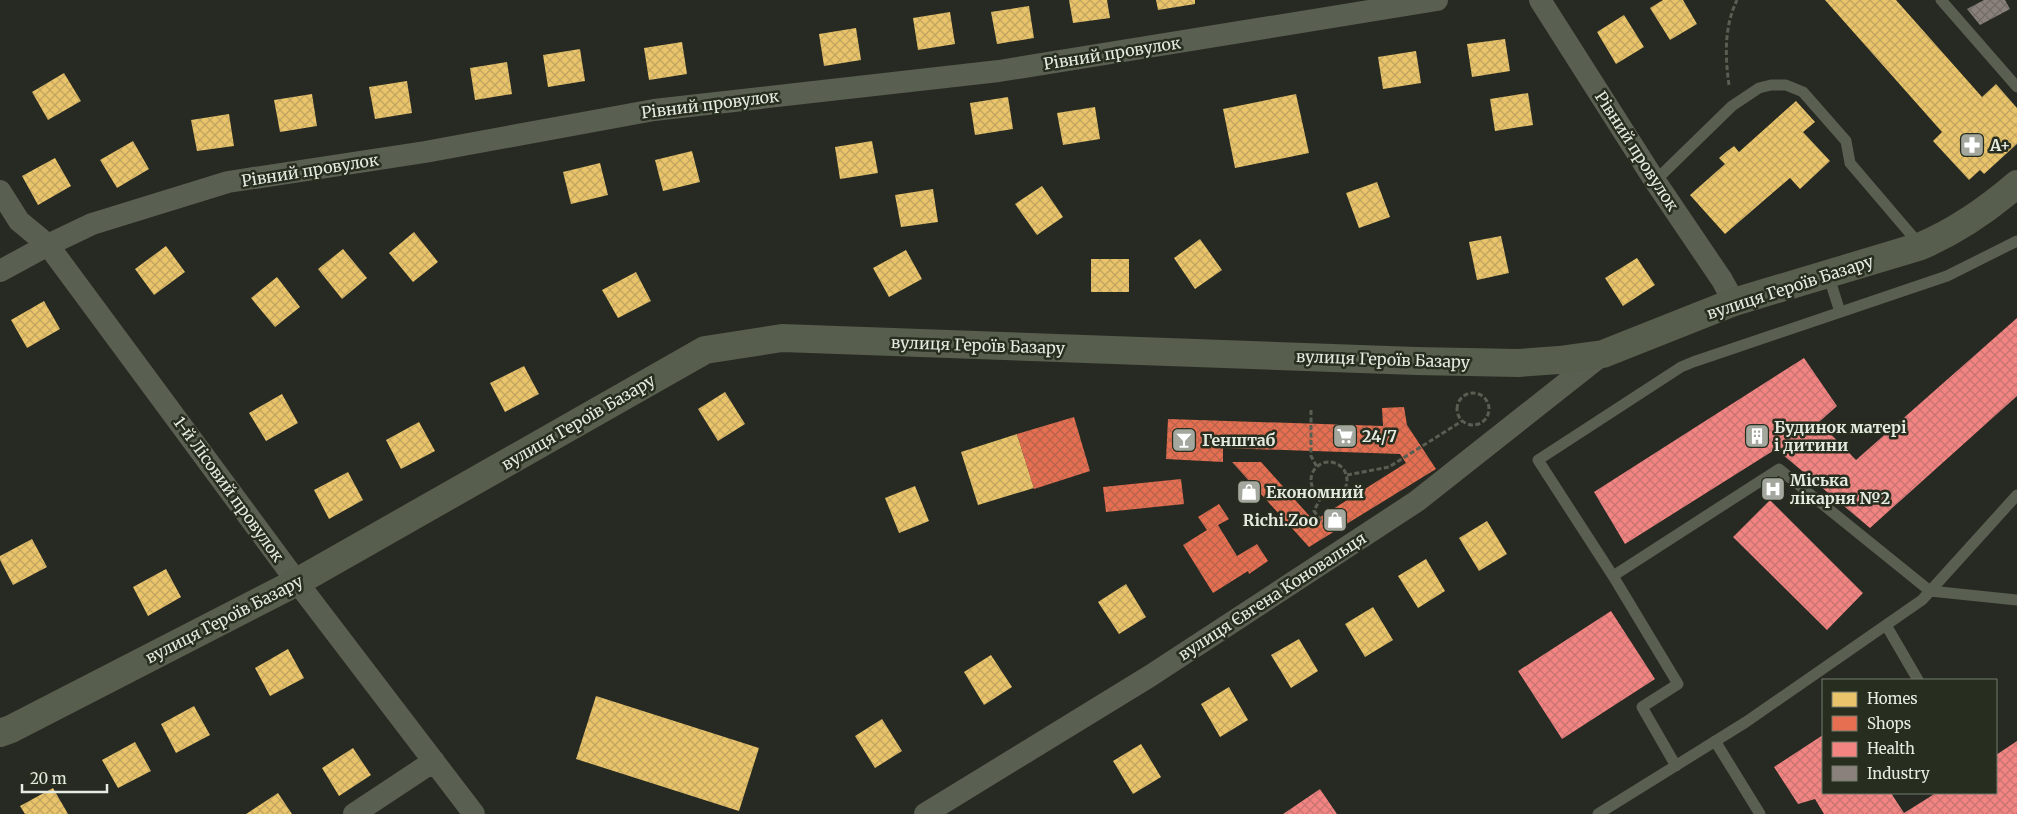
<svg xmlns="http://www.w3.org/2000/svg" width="2017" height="814" viewBox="0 0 2017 814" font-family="Merriweather,serif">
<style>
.homes{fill:url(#homes-cross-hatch)}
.shops{fill:url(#shops-cross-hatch)}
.health{fill:url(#health-cross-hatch)}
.industry{fill:url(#industry-cross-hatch)}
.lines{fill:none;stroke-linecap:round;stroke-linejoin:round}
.path{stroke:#595e53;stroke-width:3;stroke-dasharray:5 2.5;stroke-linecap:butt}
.service{stroke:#595f51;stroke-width:11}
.minor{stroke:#595f51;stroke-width:22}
.secondary{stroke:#575e4d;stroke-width:28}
.labels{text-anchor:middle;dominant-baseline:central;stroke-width:5;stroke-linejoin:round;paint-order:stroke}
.street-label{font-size:16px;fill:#e6ebe1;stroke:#272e1f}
.poi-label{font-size:16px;font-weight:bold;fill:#e6ebe1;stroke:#272e1f;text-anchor:start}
</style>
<defs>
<pattern id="homes-cross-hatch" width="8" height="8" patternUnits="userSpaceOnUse" patternTransform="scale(1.25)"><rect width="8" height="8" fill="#e9c46a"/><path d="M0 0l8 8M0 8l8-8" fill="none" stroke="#c0a460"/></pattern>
<pattern id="shops-cross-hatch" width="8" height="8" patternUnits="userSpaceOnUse" patternTransform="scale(1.25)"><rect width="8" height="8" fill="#e76f51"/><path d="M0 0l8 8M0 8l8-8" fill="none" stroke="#b6634d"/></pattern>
<pattern id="health-cross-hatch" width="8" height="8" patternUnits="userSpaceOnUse" patternTransform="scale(1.25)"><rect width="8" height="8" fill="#f28482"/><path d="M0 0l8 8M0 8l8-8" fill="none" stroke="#c77472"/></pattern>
<pattern id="industry-cross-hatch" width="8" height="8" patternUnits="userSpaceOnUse" patternTransform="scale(1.25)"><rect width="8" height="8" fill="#8a817c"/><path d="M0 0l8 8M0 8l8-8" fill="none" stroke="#726c68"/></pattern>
</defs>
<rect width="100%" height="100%" fill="#272a22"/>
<!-- homes -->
<path class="homes" d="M1069 0H1107L1110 18 1073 23Z
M1156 0H1195V4L1158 10Z
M1663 0H1683L1697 24 1670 40 1650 8Z
M1825 0H1896L1982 97 1996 84 2017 108V144L1984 174 1980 170 1969 180 1933 141 1942 132Z
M1029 6 1034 38 997 44 991 12Z
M950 12 955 44 918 50 913 18Z
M1624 15 1644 47 1616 64 1597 32Z
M856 28 861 60 824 66 819 34Z
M1505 39 1510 71 1472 77 1467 44Z
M682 42 687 74 649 80 644 48Z
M580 49 585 81 548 87 543 55Z
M1416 51 1421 83 1383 89 1378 57Z
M507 62 512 94 475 100 470 68Z
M64 73 81 101 48 120 32 92Z
M407 81 412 113 375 119 369 87Z
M1528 93 1533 125 1495 131 1490 99Z
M312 94 317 126 280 132 274 100Z
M1296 94 1309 153 1235 168 1223 109Z
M1008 97 1013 129 975 135 970 103Z
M1796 101 1815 122 1803 132 1830 161 1800 189 1790 178 1725 234 1690 195 1725 164 1719 158 1726 152 1734 146 1739 152Z
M1095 107 1100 139 1063 145 1057 113Z
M229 114 234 146 197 151 191 120Z
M133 141 149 169 117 188 100 160Z
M872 141 878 173 840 179 835 147Z
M692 151 700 182 663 191 655 160Z
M55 158 71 186 38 205 22 176Z
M600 163 608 195 571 204 563 172Z
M1377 182 1390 217 1359 228 1346 193Z
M1042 186 1063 217 1037 235 1015 204Z
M933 189 938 222 901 227 895 195Z
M414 232 438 262 413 282 389 253Z
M1501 236 1509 273 1477 280 1469 242Z
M1200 239 1222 270 1195 289 1174 258Z
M166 246 185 272 154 295 135 269Z
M343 249 367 278 342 299 318 269Z
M906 250 922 279 889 297 873 268Z
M1637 258 1655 285 1623 306 1605 278Z
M1091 259H1129V292H1091Z
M636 272 651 301 618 318 602 290Z
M277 277 300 307 275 327 251 298Z
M44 301 60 329 27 348 11 320Z
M524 366 539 394 505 412 490 383Z
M725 392 745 424 718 441 698 409Z
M282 394 298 423 266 441 249 413Z
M419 422 435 451 401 469 386 440Z
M1017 434 1034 488 978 505 961 452Z
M348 472 363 500 329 519 314 490Z
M915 486 929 521 899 533 885 498Z
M1487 521 1507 554 1479 571 1459 538Z
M32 539 47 567 13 585 0 560V556Z
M1426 559 1445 591 1418 608 1398 576Z
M166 569 181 597 148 616 133 587Z
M1126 584 1146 617 1119 634 1098 602Z
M1373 607 1393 640 1365 657 1345 624Z
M1299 639 1318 671 1291 688 1271 655Z
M288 649 304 678 270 696 255 668Z
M991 655 1012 687 984 705 964 672Z
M1229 687 1248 720 1220 737 1201 704Z
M596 696 759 748 739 811 576 759Z
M194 706 210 735 176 753 161 724Z
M882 719 902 751 875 768 855 736Z
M135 742 151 771 118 788 102 760Z
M1141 744 1161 777 1133 794 1113 761Z
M353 748 371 775 339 796 322 768Z
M53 788 68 814H25L20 806Z
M278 793 292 814H246Z"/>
<!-- shops -->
<path class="shops" d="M1404 407 1407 425 1436 469 1309 547 1232 462H1261L1314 521 1406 463 1400 454 1223 448V462L1166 459 1168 419 1383 426 1382 408Z
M1074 417 1090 471 1034 489 1017 434Z
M1181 479 1184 504 1106 512 1103 487Z
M1219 504 1229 519 1218 525 1237 556 1257 544 1268 561 1249 574 1248 571 1213 593 1183 545 1207 530 1198 517Z"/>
<!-- health -->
<path class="health" d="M2017 318V396L1870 528 1776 449 1625 544 1594 492 1804 358 1837 406 1819 422 1856 460Z
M1770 500 1863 593 1827 630 1733 537Z
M1611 611 1655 679 1562 739 1518 671Z
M1823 735V793H1891L1904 813 1936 793H1996V755L2017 741V814H1824L1815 799 1798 804 1774 767Z
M1320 789 1337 814H1283Z"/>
<!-- industry -->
<path class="industry" d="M1984 0H2005L2010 9 1980 25 1967 9Z"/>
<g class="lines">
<!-- path -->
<path class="path" d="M1729 85C1725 56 1724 27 1737 0
M1457 409a16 16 0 1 1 32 0a16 16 0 1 1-32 0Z
M1311 410V456L1317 467
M1311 480a18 18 0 1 1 36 0a18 18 0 1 1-36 0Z
M1347 475 1389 467 1462 421
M1321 497 1314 511 1328 530"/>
<!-- service -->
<path class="service" d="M1941 0 2017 87
M1655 181 1732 106 1759 88 1771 85H1786L1803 92 1846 141 1850 163 1920 245
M1828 274 1840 312
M1613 576 1779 469 1930 591 2017 600
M1886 625 1918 680
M1715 741 1760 814
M1676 766 1642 707 1678 684 1613 576 1538 460 1681 367 1693 362 1947 276 2017 241
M1598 814 1746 722 1922 600 2017 495"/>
<!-- minor -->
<path class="minor" d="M1540 0 1655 181 1722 280 1734 302
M0 191 19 221 48 245 297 582 474 814
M0 271 48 245 92 224 228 182 425 152 654 110 999 71 1437 0
M354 814 434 761
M925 814 1150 676 1417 501 1603 354"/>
<!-- secondary -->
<path class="secondary" d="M0 733 11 729 297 582 705 350 782 338 1416 361 1518 363 1559 360 1603 354 1734 302 1921 246C1956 231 1988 209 2017 184"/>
</g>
<!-- icons -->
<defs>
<symbol id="pharmacy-square" viewBox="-11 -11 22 22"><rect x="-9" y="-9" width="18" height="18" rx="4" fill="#a3a79e" stroke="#272e1f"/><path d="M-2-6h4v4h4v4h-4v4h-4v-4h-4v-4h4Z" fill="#fff"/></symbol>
<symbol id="supermarket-square" viewBox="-11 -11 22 22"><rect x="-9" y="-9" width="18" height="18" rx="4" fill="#a3a79e" stroke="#272e1f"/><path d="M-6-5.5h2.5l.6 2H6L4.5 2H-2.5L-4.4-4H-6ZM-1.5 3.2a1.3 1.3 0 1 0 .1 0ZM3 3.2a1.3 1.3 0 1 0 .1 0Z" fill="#fff"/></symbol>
<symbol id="building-square" viewBox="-11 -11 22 22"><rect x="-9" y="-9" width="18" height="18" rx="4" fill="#a3a79e" stroke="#272e1f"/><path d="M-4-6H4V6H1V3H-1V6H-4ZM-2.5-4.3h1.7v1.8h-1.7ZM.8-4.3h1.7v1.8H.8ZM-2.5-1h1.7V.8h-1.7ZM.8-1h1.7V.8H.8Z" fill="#fff"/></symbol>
<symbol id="bar-square" viewBox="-11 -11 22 22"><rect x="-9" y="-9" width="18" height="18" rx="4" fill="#a3a79e" stroke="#272e1f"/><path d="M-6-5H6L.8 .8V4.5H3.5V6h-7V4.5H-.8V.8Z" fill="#fff"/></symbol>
<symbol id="hospital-square" viewBox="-11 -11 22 22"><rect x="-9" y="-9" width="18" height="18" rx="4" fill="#a3a79e" stroke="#272e1f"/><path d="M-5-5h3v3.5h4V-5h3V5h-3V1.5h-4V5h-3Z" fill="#fff"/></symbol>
<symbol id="shop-square" viewBox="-11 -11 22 22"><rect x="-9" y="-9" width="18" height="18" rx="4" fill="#a3a79e" stroke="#272e1f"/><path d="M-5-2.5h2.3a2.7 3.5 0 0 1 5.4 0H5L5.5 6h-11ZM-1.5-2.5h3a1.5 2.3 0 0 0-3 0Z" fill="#fff"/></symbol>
</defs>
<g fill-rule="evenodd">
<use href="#pharmacy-square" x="1958" y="131" width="28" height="28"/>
<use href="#supermarket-square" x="1331" y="422" width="28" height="28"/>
<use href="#building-square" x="1743" y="422" width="28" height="28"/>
<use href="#bar-square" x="1170" y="426" width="28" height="28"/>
<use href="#hospital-square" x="1759" y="475" width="28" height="28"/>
<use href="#shop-square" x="1235" y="478" width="28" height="28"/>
<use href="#shop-square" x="1321" y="506" width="28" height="28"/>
</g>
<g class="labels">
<!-- street labels -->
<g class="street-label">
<text transform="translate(1112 53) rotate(-9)">Рівний провулок</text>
<text transform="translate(710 104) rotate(-7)">Рівний провулок</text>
<text transform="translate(1637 151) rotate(57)">Рівний провулок</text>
<text transform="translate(310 170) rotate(-9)">Рівний провулок</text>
<text transform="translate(1790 287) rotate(-18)">вулиця Героїв Базару</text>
<text transform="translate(978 345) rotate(2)">вулиця Героїв Базару</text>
<text transform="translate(1383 359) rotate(2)">вулиця Героїв Базару</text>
<text transform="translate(578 422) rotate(-30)">вулиця Героїв Базару</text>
<text transform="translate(229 489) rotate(54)">1-й Лісовий провулок</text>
<text transform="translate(1272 596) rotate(-33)">вулиця Євгена Коновальця</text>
<text transform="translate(224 619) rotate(-27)">вулиця Героїв Базару</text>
</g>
<!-- poi labels -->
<g class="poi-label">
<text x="1990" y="145">A+</text>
<text x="1774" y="427">Будинок матері<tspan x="1774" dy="18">і дитини</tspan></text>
<text x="1362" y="436">24/7</text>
<text x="1202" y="440">Генштаб</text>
<text x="1790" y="480">Міська<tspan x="1790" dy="18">лікарня №2</tspan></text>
<text x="1266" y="492">Економний</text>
<text x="1318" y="520" text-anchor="end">Richi.Zoo</text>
</g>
</g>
<!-- legend -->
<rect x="1822" y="679" width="175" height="115" fill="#272e1f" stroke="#737a6d"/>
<rect x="1832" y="692" width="25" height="15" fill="#e9c46a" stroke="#737a6d"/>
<text x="1867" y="704" font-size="15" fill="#e6ebe1">Homes</text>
<rect x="1832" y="716" width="25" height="15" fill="#e76f51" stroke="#737a6d"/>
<text x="1867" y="729" font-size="15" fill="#e6ebe1">Shops</text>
<rect x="1832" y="742" width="25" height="15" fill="#f28482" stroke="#737a6d"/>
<text x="1867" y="754" font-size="15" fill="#e6ebe1">Health</text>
<rect x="1832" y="766" width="25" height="15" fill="#8a817c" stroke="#737a6d"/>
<text x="1867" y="779" font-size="15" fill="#e6ebe1">Industry</text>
<!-- scale -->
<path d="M22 784v8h85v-8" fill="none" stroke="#e6ebe1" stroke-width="2.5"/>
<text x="30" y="784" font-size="15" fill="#e6ebe1" stroke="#272e1f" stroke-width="4" paint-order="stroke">20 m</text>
</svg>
